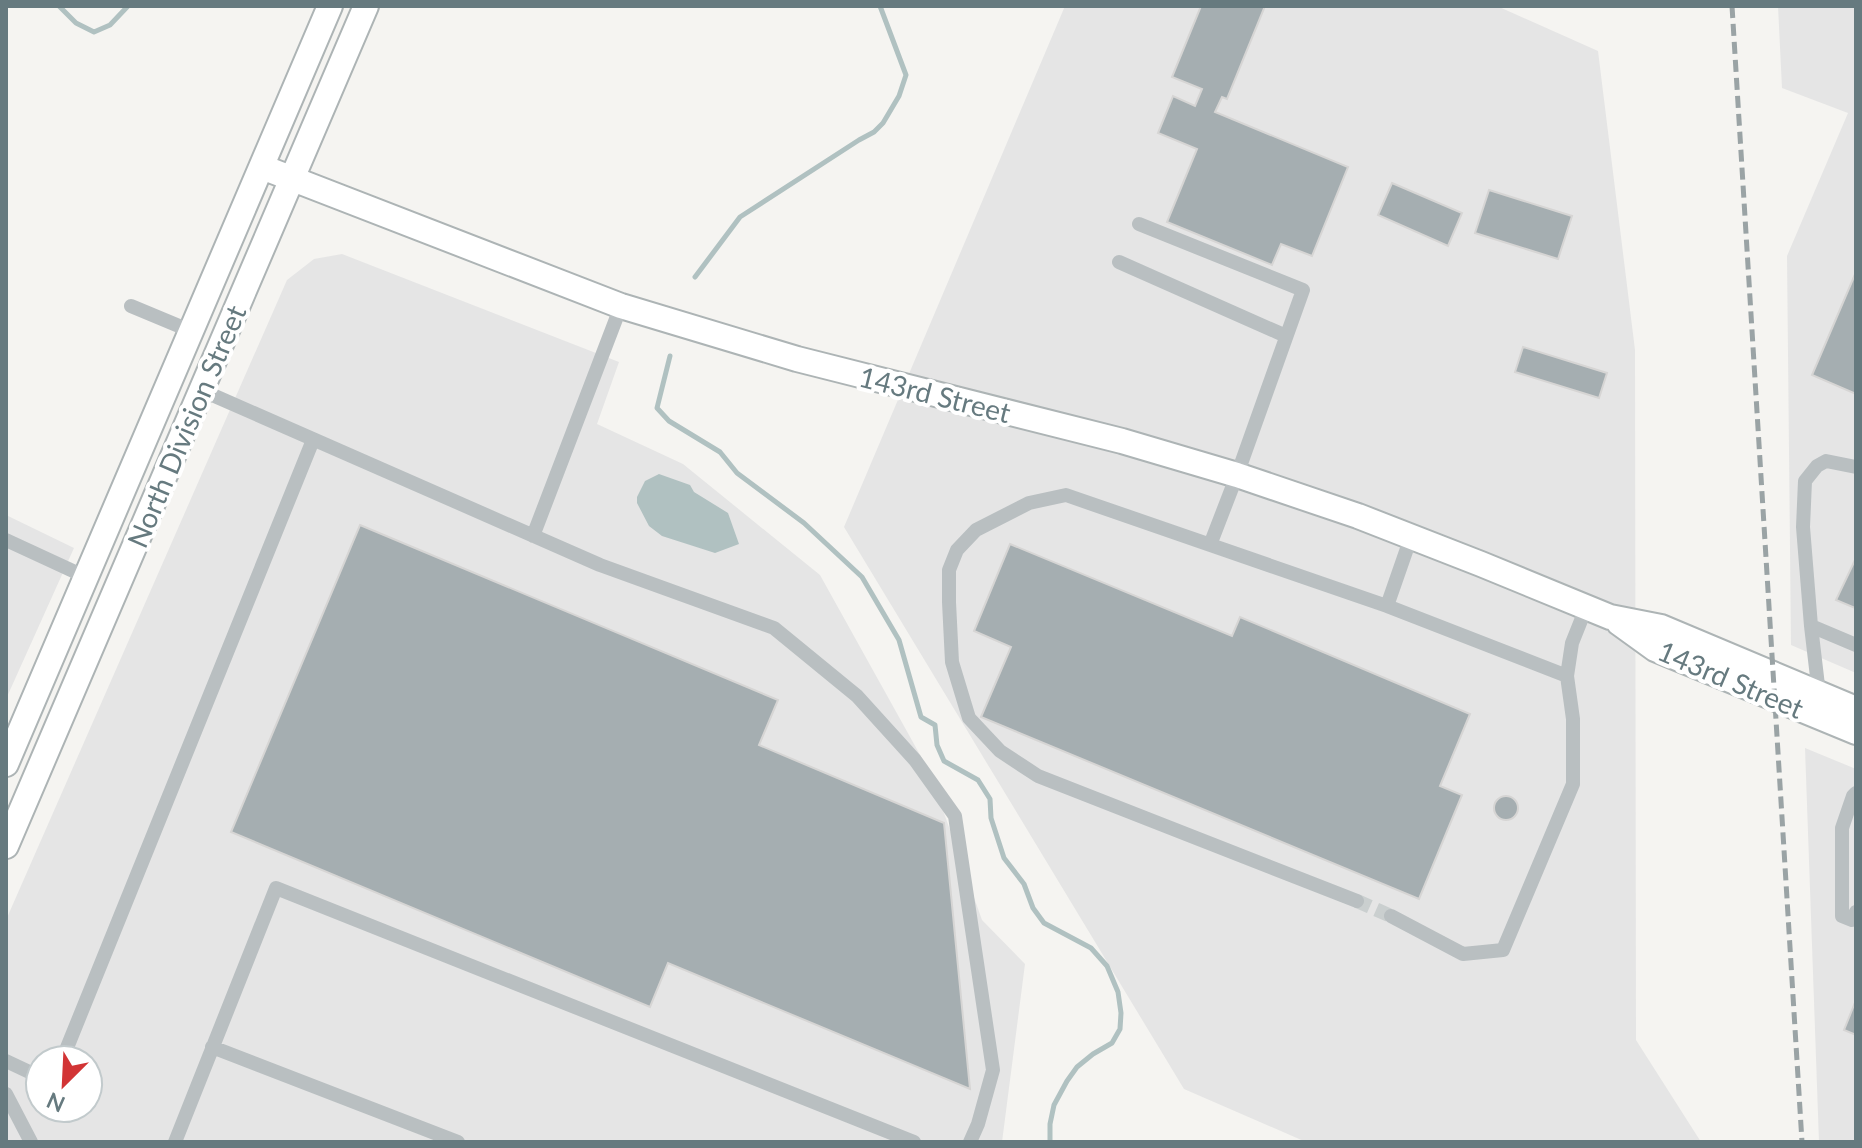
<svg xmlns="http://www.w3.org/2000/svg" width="1862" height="1148" viewBox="0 0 1862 1148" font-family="Lato,sans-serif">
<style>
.built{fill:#e5e5e5;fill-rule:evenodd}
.water{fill:#b0c1c1}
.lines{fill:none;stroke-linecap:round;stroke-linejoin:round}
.stream{stroke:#b0c1c1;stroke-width:5}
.building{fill:#a5aeb1;stroke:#d6d5d4;stroke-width:2}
.minor-tunnel{stroke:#cacfcf;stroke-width:14;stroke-dasharray:14 7;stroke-linecap:butt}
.major-casing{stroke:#adb4b5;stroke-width:28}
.minor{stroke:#b9bfc1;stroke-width:14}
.major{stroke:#fff;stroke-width:24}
.rail{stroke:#9aa3a5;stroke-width:5;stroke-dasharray:12 6;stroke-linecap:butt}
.labels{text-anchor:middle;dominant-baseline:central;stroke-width:8;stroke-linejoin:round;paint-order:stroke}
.street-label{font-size:28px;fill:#667a7f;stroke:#fff}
</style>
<rect width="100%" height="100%" fill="#f5f4f1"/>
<!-- built -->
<path class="built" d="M1065 6H1497L1598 51 1635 350 1636 1040 1701 1142H1306L1184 1089 844 527Z
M1778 6H1856V673L1791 645 1787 256 1848 113 1782 88Z
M342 254 619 362 597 424 683 464 820 575 929 771 982 920 1025 964 1002 1142H6V920L287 280 314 259ZM40 1060H88V1108H40Z
M6 515 74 548 6 699Z
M1805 748 1856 769V1142H1819Z"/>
<!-- water -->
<path class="water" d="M659 474 690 485 694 492 728 513 739 544 715 553 662 536 649 526 637 503V497L645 481Z"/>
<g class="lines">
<!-- stream -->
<path class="stream" d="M59 6 76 23 94 32 110 25 128 6
M695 277 740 217 859 140 874 132 883 123 899 96 906 75 880 6
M670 356 657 408 669 421 720 452 737 473 804 523 862 577 899 640 921 717 935 725 937 745 944 761 978 780 990 799 991 818 1004 858 1024 884 1033 908 1044 923 1091 948 1107 966 1118 992 1121 1013 1120 1029 1112 1043 1093 1054 1077 1067 1067 1081 1054 1105 1050 1124V1142"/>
</g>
<!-- building -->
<path class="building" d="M1201 6H1265L1227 99 1222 97 1215 112 1348 167 1312 256 1281 244 1272 265 1167 222 1197 149 1158 133 1173 96 1195 106 1202 89 1172 77Z
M1392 183 1462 213 1448 246 1378 215Z
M1489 190 1572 216 1558 259 1475 233Z
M1856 272V394L1812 375Z
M1523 347 1607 373 1599 398 1515 372Z
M360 525 778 700 759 745 944 823 970 1089 668 963 650 1007 231 832Z
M1010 544 1232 636 1240 617 1470 714 1440 786 1462 795 1419 899 981 717 1011 647 974 631Z
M1856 558V606L1855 608 1836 600Z
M1494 808a12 12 0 1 1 24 0a12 12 0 1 1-24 0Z
M1856 1000V1035L1844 1030Z"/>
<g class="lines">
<!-- minor-tunnel -->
<path class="minor-tunnel" d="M1357 901 1391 916"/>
<defs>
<path id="major" d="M262 167 621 306 797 359 1122 441 1237 475 1358 516 1481 564 1610 617 1661 627 1856 709
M1619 623 1655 649 1856 732
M6 764 330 6
M6 846 366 6"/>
</defs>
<!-- major casing -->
<use href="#major" class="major-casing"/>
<!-- minor -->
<path class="minor" d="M1139 224 1303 290 1237 475 1210 545
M1119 262 1286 336
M131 306 191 331
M201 390 600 565 774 628 857 696 915 760 955 816 993 1070 978 1124 970 1142
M533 536 621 306
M1411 537 1387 606 1567 676
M6 540 86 577
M1811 626 1856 645
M1819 694 1811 626 1803 527 1805 481 1817 466 1826 461 1856 467
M1856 793 1853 796 1842 828V916L1852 920 1856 912
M1357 901 1038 776 1000 751 969 718 952 662 949 602V570L957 550 976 530 1029 503 1066 495 1387 606
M1391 916 1463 954 1503 950 1573 784V719L1567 676 1572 643 1586 608
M212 1047 458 1142
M62 1060 313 440
M6 1061 40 1077
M6 1094 31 1142
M175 1142 276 888 914 1142"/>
<!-- major -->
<use href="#major" class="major"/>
<!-- rail -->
<path class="rail" d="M1732 6 1802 1142"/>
</g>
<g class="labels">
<!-- street labels -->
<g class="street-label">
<text transform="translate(935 394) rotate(14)">143rd Street</text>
<text transform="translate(186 426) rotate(-67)">North Division Street</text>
<text transform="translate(1731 679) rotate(23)">143rd Street</text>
</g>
</g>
<!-- border -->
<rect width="1862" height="1148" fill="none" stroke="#667a7f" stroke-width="16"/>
<!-- north arrow -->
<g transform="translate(64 1084) rotate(204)"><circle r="38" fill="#ffffff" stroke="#c2cacc" stroke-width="2"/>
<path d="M0-6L14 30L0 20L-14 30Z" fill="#d23435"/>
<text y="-12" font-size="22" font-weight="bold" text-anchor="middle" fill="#667a7f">N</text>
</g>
</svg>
